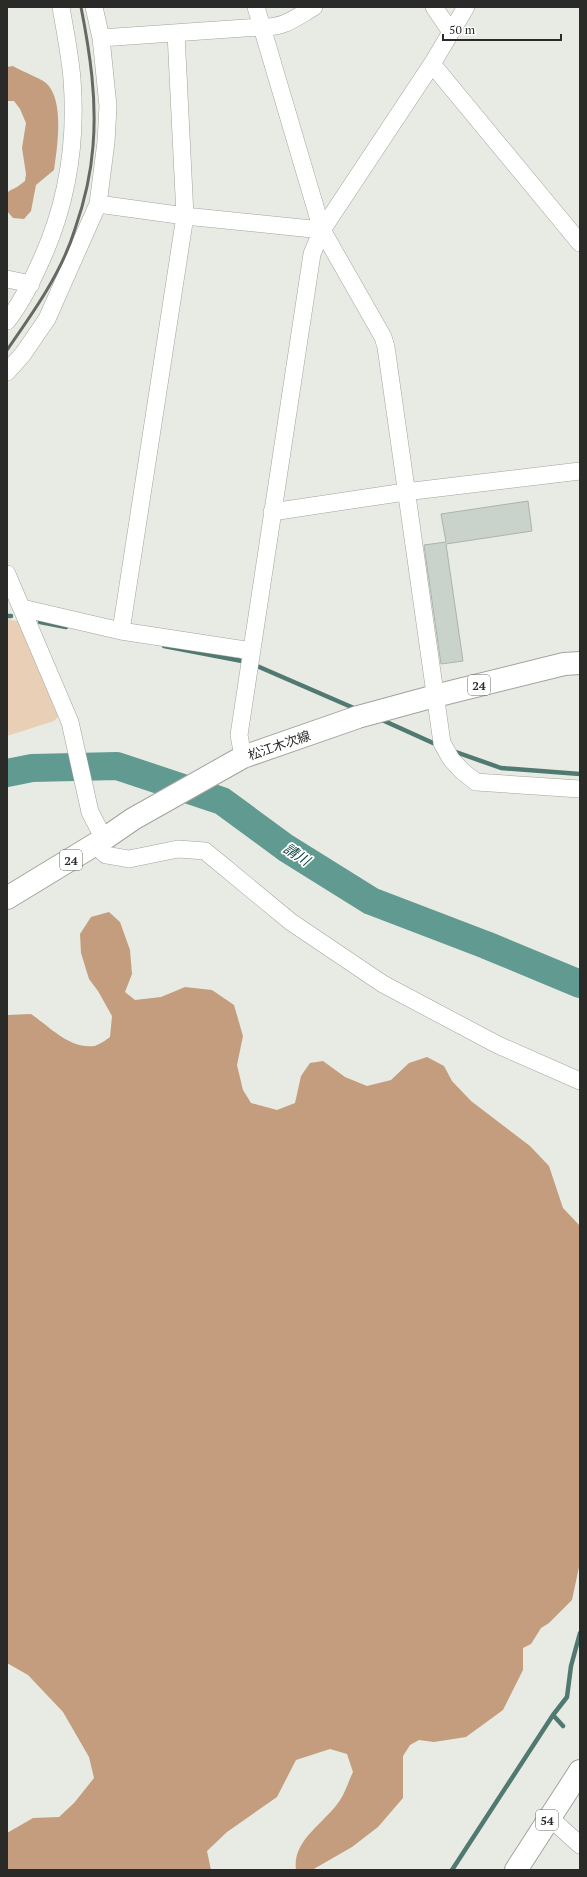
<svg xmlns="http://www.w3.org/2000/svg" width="587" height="1877" viewBox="0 0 587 1877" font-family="'PT Serif','Noto Sans JP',serif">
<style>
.green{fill:#eacfb7}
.forest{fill:#c39d7d}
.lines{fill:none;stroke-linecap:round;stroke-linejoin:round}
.stream{stroke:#507972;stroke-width:4.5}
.river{stroke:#609a91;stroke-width:28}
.building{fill:#cad2cc;stroke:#abb3ad}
.minor-casing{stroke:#a1a49c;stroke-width:18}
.primary-casing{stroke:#a1a49c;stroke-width:24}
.trunk-casing{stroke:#a1a49c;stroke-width:24}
.minor{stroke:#fff;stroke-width:17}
.primary{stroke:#fff;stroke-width:22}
.trunk{stroke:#fff;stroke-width:22}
.rail{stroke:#666863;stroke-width:3}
.labels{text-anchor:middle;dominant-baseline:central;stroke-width:3.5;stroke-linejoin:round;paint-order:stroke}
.shield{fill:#fff;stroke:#6a6b68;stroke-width:1}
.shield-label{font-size:12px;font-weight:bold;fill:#2a2b28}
.street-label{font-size:13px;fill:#2a2b28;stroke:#fff}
.water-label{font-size:14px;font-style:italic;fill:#10463f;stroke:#fff}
</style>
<rect width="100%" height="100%" fill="#e8ebe3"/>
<!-- green -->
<path class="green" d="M7 619 21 622 58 717 54 721 7 736Z"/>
<!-- forest -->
<path class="forest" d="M13 66C19 70 42 79 46 83 65 100 57 148 54 170L36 185 31 211 24 219 13 218 7 211V194L9 191 17 187 25 181 26 174 22 148 26 123 20 109 14 101H7V67Z
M109 912 120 922 130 950 132 974 125 992 135 1000 161 997 185 987 212 990 234 1005 243 1036 237 1065 243 1090 251 1103 277 1110 295 1103 301 1076 310 1063 323 1061 345 1077 367 1086 391 1080 409 1063 427 1057 444 1066 452 1081 471 1101 530 1146 549 1166 563 1208 580 1226V1533L579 1567 572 1600 549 1623 541 1628 531 1644 523 1648V1670L503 1710 466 1737 434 1742 419 1740 410 1745 403 1756V1798L378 1827 352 1847 312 1870H296C292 1841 323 1824 338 1803 345 1794 348 1782 353 1772L347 1754 330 1749 296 1760 277 1797 227 1832 207 1851 211 1870H7V1833L33 1818 59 1817 74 1803 94 1778 89 1757 63 1712 28 1675 7 1663V1015L31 1014C49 1026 69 1049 94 1046 99 1045 106 1040 110 1037L112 1016 98 991 89 979 81 953 80 934 91 917Z"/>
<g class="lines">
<!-- stream -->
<path class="stream" d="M7 616H11
M40 622 66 627
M164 646 242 661
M257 666 356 709
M380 719 433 743
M453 751 501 768 580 774
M553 1715 563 1726
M452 1870 553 1715 567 1697 571 1666 580 1633"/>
<!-- river -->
<path class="river" d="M7 773 32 768 117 766 222 801 286 848 371 901 486 945 580 984"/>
</g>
<!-- building -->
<path class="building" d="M528 501 532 531 446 544 463 661 441 664 424 545 446 542 441 514Z"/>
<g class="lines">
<defs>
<path id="minor" d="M256 7 322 230 383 337 386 347 442 743 451 759 462 771 476 782 580 789
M434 7 451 32
M101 38 261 27C284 28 295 18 314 7
M432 64 580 243
M98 204 185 216 322 230
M7 279 31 284
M7 321C21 304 31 283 40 263 67 205 77 143 72 79 70 55 65 31 61 7
M7 372 23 354 47 319 98 204 106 142 108 106 101 38 94 7
M272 512 405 492 580 471
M7 574 70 722 90 812 104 839
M22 608 121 631 252 651
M121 631 185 216 176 33
M243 757 239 735 312 254 322 230 432 64 466 7
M95 845 106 855 129 859 178 849 205 851 291 922 383 984 498 1045 580 1081
M549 1817 580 1845"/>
<path id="primary" d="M7 898 104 839 133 819 243 757 358 717 435 696 564 664 580 663"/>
<path id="trunk" d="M516 1870 580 1771"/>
</defs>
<!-- minor casing -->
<use href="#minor" class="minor-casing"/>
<!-- primary casing -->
<use href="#primary" class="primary-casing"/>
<!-- trunk casing -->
<use href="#trunk" class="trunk-casing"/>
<!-- minor -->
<use href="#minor" class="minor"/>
<!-- primary -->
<use href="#primary" class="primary"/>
<!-- trunk -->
<use href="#trunk" class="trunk"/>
<!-- rail -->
<path class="rail" d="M7 350C33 313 62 272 75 229 84 203 91 173 93 146 97 99 90 53 81 7"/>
</g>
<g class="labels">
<!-- shield labels -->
<g class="shield">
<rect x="468" y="675" width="22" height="20" rx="3"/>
<rect x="60" y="850" width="22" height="20" rx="3"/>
<rect x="536" y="1810" width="22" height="20" rx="3"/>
</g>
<g class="shield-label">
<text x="479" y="685">24</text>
<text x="71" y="860">24</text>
<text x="547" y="1820">54</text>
</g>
<!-- street labels -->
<g class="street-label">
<text transform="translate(279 745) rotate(-19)">松江木次線</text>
</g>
<!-- water labels -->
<g class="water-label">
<text transform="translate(297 854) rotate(33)">請川</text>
</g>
</g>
<!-- border -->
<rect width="587" height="1877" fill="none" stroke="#2a2b28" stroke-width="16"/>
<!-- scale -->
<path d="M443 34v6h118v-6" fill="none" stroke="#2a2b28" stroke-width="2"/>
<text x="449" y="34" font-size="12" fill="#2a2b28" stroke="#ffffff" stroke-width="3" paint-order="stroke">50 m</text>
</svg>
